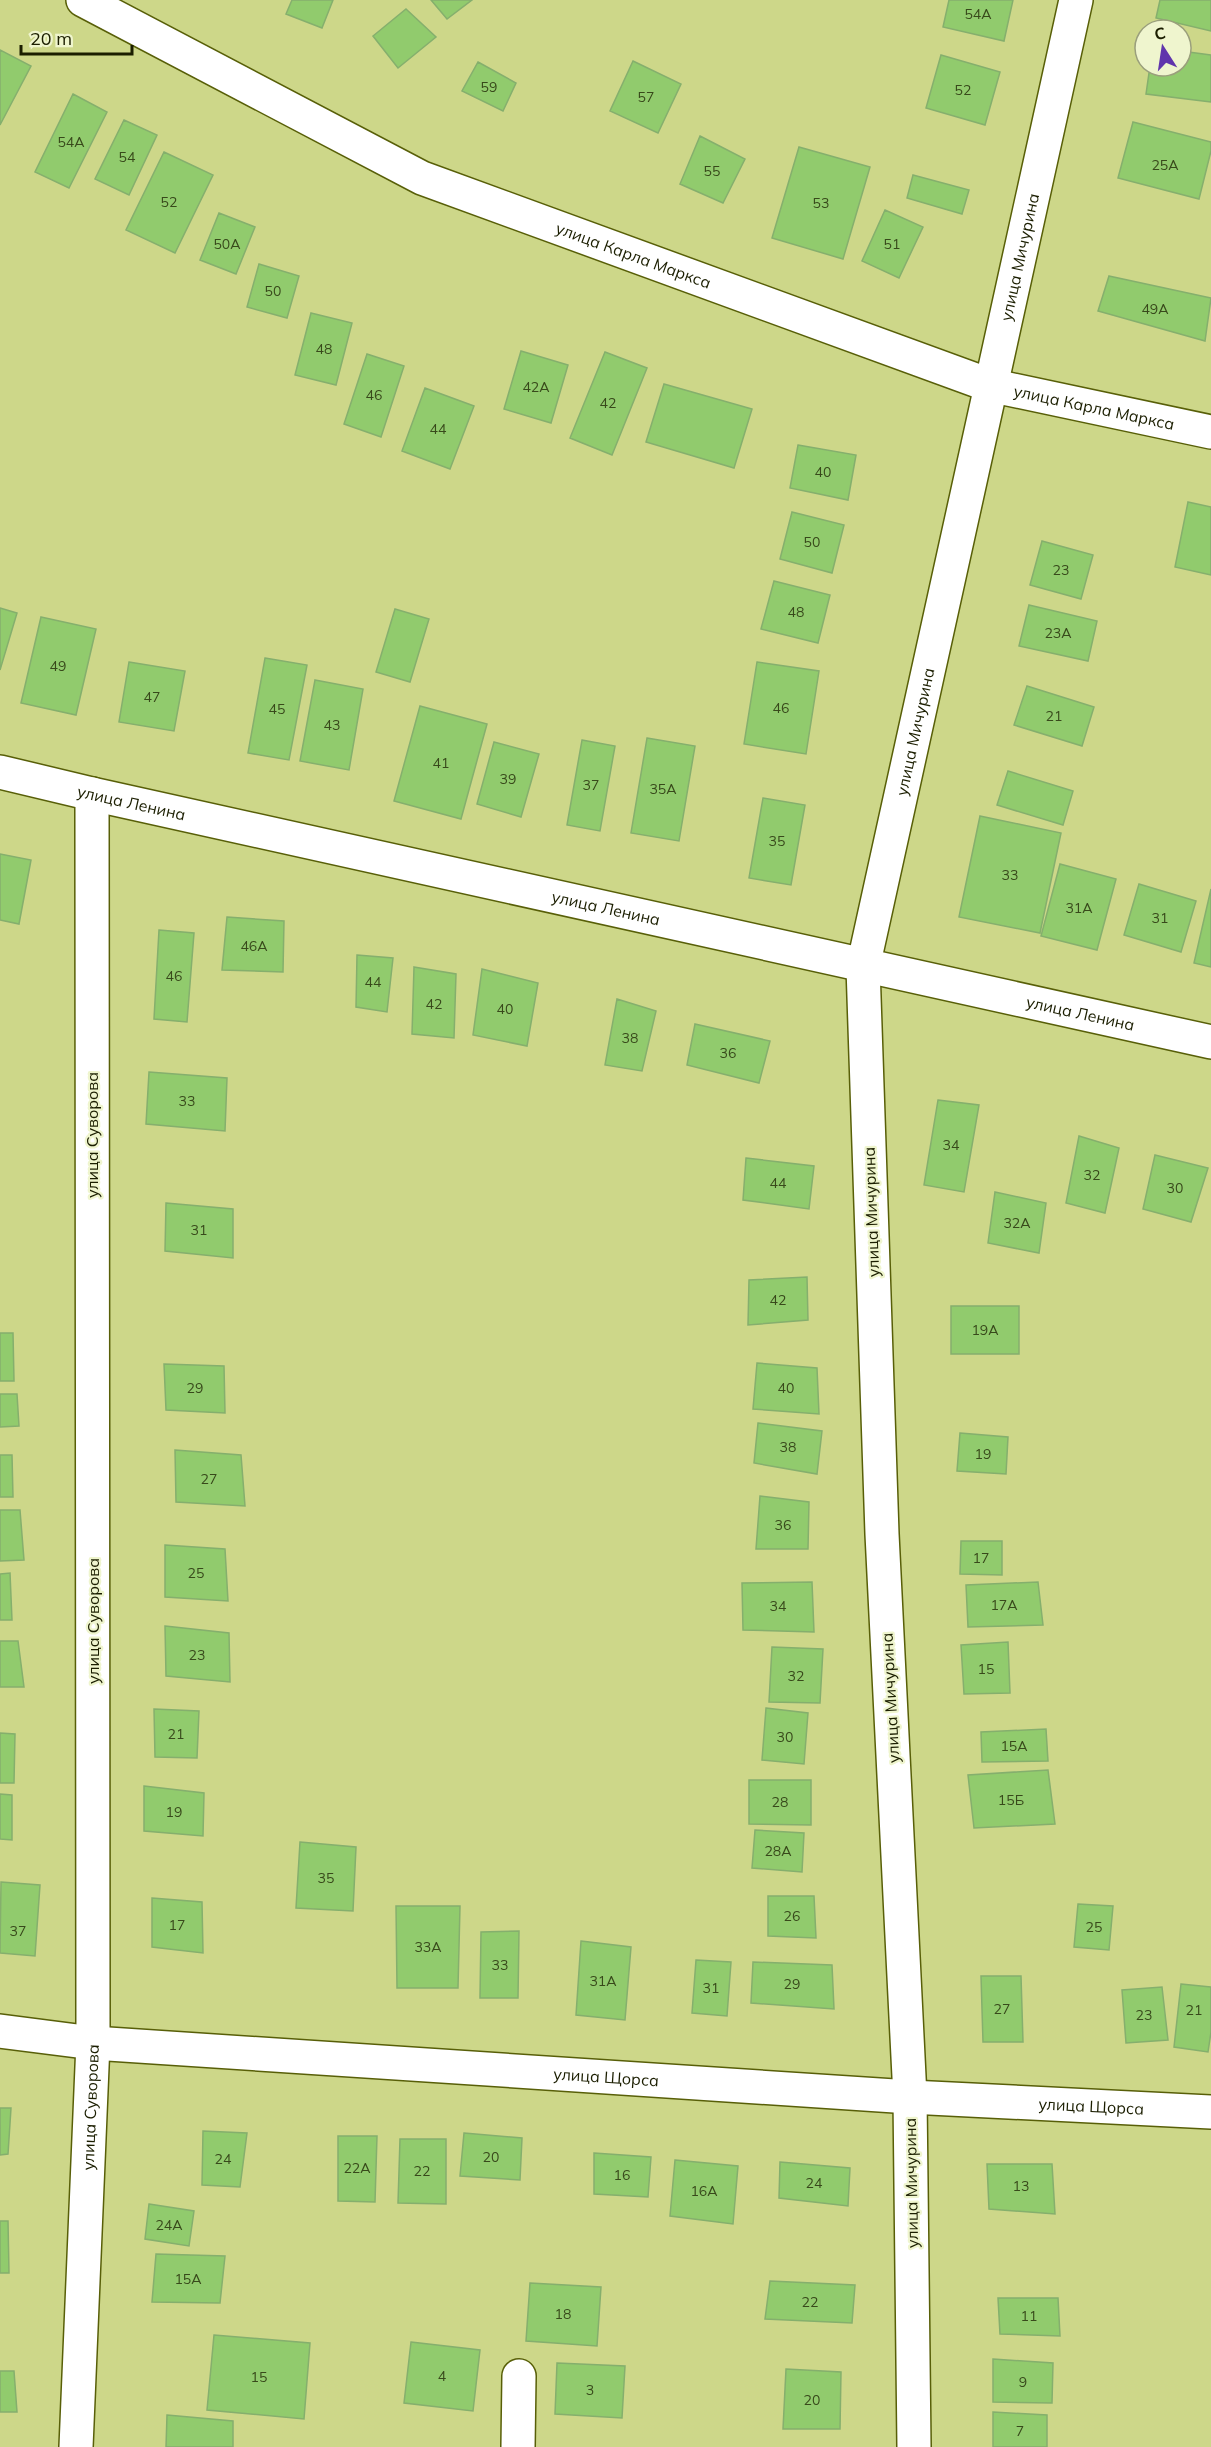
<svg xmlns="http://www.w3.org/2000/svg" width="1211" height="2447" viewBox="0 0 1211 2447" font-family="Mulish,sans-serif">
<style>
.building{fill:#91cb6d;stroke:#85af6d;stroke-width:1.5}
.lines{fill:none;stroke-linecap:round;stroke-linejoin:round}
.street-casing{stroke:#585f08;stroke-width:36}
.secondary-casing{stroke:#585f08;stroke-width:36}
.street{stroke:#fff;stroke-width:33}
.secondary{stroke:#fff;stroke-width:33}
.labels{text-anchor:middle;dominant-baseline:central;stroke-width:4.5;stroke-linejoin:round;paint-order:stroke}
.number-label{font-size:14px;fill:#38491b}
.street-label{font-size:16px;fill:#1b1e00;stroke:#eff5ce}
</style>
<rect width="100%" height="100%" fill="#cdd789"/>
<!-- building -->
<path class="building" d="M292 0H333L322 28 286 14Z
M431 0H472L447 19Z
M949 0H1013L1004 41 943 27Z
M1160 0H1211V31L1156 18Z
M406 9 436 37 398 68 373 36Z
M0 50 31 66 0 125Z
M1181 51 1211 55V102L1146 94 1150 66H1181Z
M941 55 1000 72 985 125 926 108Z
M633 61 681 84 658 133 610 111Z
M478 62 516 83 503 111 462 91Z
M73 94 107 112 69 188 35 172Z
M124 120 157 135 129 195 95 179Z
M1133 122 1211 142V151L1199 199 1118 178Z
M700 136 745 159 723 203 680 184Z
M799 147 870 167 843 259 772 238Z
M164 152 213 175 175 253 126 230Z
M913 175 969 190 962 214 907 198Z
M885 210 923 227 899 278 862 261Z
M219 213 255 227 236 274 200 260Z
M259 264 299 276 287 318 247 307Z
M1109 276 1211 298 1205 341 1098 311Z
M311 313 352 323 336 385 295 375Z
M521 351 568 365 551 423 504 409Z
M605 352 647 368 612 455 570 438Z
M367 354 404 366 381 437 344 424Z
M664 384 752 409 734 468 646 442Z
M425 388 474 406 450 469 402 451Z
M798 445 856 455 848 500 790 488Z
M1188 502 1211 507V575L1175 567Z
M792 512 844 525 832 573 780 559Z
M1042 541 1093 555 1081 599 1030 585Z
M774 581 830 595 818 643 761 629Z
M1029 605 1097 621 1088 661 1019 646Z
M0 608 17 613 0 670Z
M395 609 429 619 410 682 376 672Z
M41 617 96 629 76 715 21 703Z
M265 658 307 665 289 760 248 753Z
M129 662 185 671 174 731 119 722Z
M757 662 819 671 806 754 744 744Z
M315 680 363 689 349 770 300 761Z
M1027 686 1094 707 1082 746 1014 725Z
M420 706 487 724 461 819 394 801Z
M647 738 695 746 679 841 631 833Z
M582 740 615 746 600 831 567 825Z
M494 742 539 754 521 817 477 804Z
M1008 771 1073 791 1063 825 997 805Z
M763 798 805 805 791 885 749 878Z
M980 816 1061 833 1040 933 959 917Z
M0 854 31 860 19 924 0 920Z
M1060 864 1116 879 1097 950 1041 936Z
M1139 884 1196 901 1181 952 1124 935Z
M1211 889V967L1194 963Z
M227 917 284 921 283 972 222 970Z
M159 930 194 933 187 1022 154 1019Z
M357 955 393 958 387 1012 356 1007Z
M414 967 456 974 454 1038 412 1034Z
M482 969 538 983 527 1046 473 1035Z
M617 999 656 1011 642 1071 605 1065Z
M695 1024 770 1041 759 1083 687 1065Z
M149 1072 227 1078 225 1131 146 1124Z
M938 1100 979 1105 964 1192 924 1185Z
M1079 1136 1119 1148 1105 1213 1066 1203Z
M1155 1155 1208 1168 1191 1222 1143 1209Z
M746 1158 814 1166 809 1209 743 1200Z
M995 1192 1046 1203 1039 1253 988 1243Z
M166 1203 233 1209V1258L165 1251Z
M807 1277 808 1320 748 1325 749 1280Z
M951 1306H1019V1354H951Z
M0 1333H13L14 1381H0Z
M757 1363 817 1368 819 1414 753 1409Z
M164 1364 224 1366 225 1413 166 1410Z
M0 1394H17L19 1426 0 1427Z
M758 1423 822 1431 817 1474 754 1463Z
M960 1433 1008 1437 1006 1474 957 1471Z
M175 1450 241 1455 245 1506 176 1502Z
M0 1455H12L13 1497H0Z
M760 1496 809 1502 808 1549H756Z
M0 1510H20L24 1560 0 1561Z
M961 1541H1002V1575L960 1574Z
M165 1545 225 1549 228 1601 165 1597Z
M10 1573 12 1620H0V1574Z
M812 1582 814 1632 743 1630 742 1583Z
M1038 1582 1043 1625 968 1627 966 1585Z
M165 1626 229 1633 230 1682 166 1676Z
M0 1641H18L24 1687H0Z
M1008 1642 1010 1693 964 1694 961 1645Z
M772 1647 823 1649 820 1703 769 1702Z
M766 1708 808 1713 804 1764 762 1760Z
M154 1709 199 1711 197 1758 155 1757Z
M1046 1729 1048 1761 982 1762 981 1732Z
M0 1733 15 1734 14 1783H0Z
M1048 1770 1055 1824 974 1828 968 1775Z
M749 1780H811V1825L749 1824Z
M144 1786 204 1793 203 1836 144 1831Z
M0 1794 12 1795V1840L0 1839Z
M755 1830 804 1833 802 1872 752 1868Z
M300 1842 356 1847 353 1911 296 1908Z
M1 1882 40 1885 35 1956 0 1953Z
M768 1896H814L816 1938 768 1936Z
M152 1898 202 1902 203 1953 152 1947Z
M1078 1904 1113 1906 1109 1950 1074 1947Z
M396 1906H460L458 1988H397Z
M519 1931 518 1998H480L481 1932Z
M581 1941 631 1947 625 2020 576 2015Z
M696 1960 731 1962 727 2016 692 2013Z
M753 1962 832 1965 834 2009 751 2003Z
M981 1976H1021L1023 2042H983Z
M1181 1984 1211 1987V2032L1208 2052 1174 2047Z
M1162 1987 1168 2040 1126 2043 1122 1990Z
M0 2108H11L8 2154 0 2155Z
M203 2131 247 2133 240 2187 202 2185Z
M464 2133 522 2138 520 2180 460 2176Z
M338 2136H377L375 2202 338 2201Z
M400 2139H446V2204L398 2203Z
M594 2153 651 2157 648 2197 594 2194Z
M675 2160 738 2166 733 2224 670 2216Z
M780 2162 850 2168 848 2206 779 2198Z
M987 2164H1052L1055 2214 989 2209Z
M149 2204 194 2211 189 2246 145 2239Z
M0 2221H8L9 2273H0Z
M156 2254 225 2256 220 2303 152 2302Z
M770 2281 855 2285 852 2323 765 2319Z
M530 2283 601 2287 597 2346 526 2341Z
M998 2298H1058L1060 2336 1000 2334Z
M214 2335 310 2343 304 2419 207 2410Z
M411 2342 480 2350 473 2411 404 2403Z
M993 2359 1053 2363 1052 2403 993 2402Z
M557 2363 625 2366 622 2418 555 2414Z
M786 2369 841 2372 840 2429H783Z
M0 2371H14L17 2412H0Z
M993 2412 1047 2415V2447H993Z
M167 2415 233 2421V2447H166Z"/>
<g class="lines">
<defs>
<g id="street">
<path id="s1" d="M0 772 92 794 1211 1042"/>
<path id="s2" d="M0 2031 93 2043 910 2097 1211 2112"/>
<path id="s3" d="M76 2447 93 2043 92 794"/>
<path d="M518 2447 519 2376"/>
<path id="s4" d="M914 2447 910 2097 882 1534 863 967 1076 0"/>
</g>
<g id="secondary">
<path id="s5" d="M83 0 422 178 989 385 1211 432"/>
</g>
</defs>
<!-- street casing -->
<use href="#street" class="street-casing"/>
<!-- secondary casing -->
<use href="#secondary" class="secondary-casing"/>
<!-- street -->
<use href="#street" class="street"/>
<!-- secondary -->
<use href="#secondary" class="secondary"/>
</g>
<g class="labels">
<!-- number labels -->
<g class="number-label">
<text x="978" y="14">54А</text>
<text x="489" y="87">59</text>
<text x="963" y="90">52</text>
<text x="646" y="97">57</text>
<text x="71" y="142">54А</text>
<text x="127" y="157">54</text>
<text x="1165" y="165">25А</text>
<text x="712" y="171">55</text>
<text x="169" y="202">52</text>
<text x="821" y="203">53</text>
<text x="227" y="244">50А</text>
<text x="892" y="244">51</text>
<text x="273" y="291">50</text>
<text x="1155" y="309">49А</text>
<text x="324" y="349">48</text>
<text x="536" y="387">42А</text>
<text x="374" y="395">46</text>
<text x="608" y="403">42</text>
<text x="438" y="429">44</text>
<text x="823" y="472">40</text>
<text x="812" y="542">50</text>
<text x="1061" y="570">23</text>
<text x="796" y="612">48</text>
<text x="1058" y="633">23А</text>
<text x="58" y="666">49</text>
<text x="152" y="697">47</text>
<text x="781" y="708">46</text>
<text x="277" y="709">45</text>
<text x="1054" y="716">21</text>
<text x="332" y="725">43</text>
<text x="441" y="763">41</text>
<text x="508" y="779">39</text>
<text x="591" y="785">37</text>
<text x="663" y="789">35А</text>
<text x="777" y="841">35</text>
<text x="1010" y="875">33</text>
<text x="1079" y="908">31А</text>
<text x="1160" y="918">31</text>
<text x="254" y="946">46А</text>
<text x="174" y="976">46</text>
<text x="373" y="982">44</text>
<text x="434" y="1004">42</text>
<text x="505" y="1009">40</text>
<text x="630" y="1038">38</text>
<text x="728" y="1053">36</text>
<text x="187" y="1101">33</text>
<text x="951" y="1145">34</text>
<text x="1092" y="1175">32</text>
<text x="778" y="1183">44</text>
<text x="1175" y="1188">30</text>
<text x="1017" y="1223">32А</text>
<text x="199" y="1230">31</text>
<text x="778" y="1300">42</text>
<text x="985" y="1330">19А</text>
<text x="195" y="1388">29</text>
<text x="786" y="1388">40</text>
<text x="788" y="1447">38</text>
<text x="983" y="1454">19</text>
<text x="209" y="1479">27</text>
<text x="783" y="1525">36</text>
<text x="981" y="1558">17</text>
<text x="196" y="1573">25</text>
<text x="1004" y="1605">17А</text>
<text x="778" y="1606">34</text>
<text x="197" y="1655">23</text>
<text x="986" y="1669">15</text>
<text x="796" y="1676">32</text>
<text x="176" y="1734">21</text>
<text x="785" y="1737">30</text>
<text x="1014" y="1746">15А</text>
<text x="1011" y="1800">15Б</text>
<text x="780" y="1802">28</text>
<text x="174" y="1812">19</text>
<text x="778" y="1851">28А</text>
<text x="326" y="1878">35</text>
<text x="792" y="1916">26</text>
<text x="177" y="1925">17</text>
<text x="1094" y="1927">25</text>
<text x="18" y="1931">37</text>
<text x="428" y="1947">33А</text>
<text x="500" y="1965">33</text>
<text x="603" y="1981">31А</text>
<text x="792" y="1984">29</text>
<text x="711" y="1988">31</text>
<text x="1002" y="2009">27</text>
<text x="1194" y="2010">21</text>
<text x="1144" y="2015">23</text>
<text x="491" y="2157">20</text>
<text x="223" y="2159">24</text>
<text x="357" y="2168">22А</text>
<text x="422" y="2171">22</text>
<text x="622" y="2175">16</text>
<text x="814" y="2183">24</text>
<text x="1021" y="2186">13</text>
<text x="704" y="2191">16А</text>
<text x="169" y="2225">24А</text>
<text x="188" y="2279">15А</text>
<text x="810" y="2302">22</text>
<text x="563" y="2314">18</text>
<text x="1029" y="2316">11</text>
<text x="442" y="2376">4</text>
<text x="259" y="2377">15</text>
<text x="1023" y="2382">9</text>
<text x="590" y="2390">3</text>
<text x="812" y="2400">20</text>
<text x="1020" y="2431">7</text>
</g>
<!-- street labels -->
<g class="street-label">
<text stroke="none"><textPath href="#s5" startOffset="608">улица Карла Маркса</textPath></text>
<text stroke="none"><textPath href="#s4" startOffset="2208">улица Мичурина</textPath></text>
<text stroke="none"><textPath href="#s5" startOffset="1094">улица Карла Маркса</textPath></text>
<text stroke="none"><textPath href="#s4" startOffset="1722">улица Мичурина</textPath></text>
<text stroke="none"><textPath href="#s1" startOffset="135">улица Ленина</textPath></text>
<text stroke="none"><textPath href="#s1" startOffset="621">улица Ленина</textPath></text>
<text stroke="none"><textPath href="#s1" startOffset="1107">улица Ленина</textPath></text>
<text transform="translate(92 1135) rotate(-90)">улица Суворова</text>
<text transform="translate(871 1212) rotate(-92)">улица Мичурина</text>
<text transform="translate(93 1621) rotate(-90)">улица Суворова</text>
<text transform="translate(890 1698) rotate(-93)">улица Мичурина</text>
<text stroke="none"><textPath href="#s2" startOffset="608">улица Щорса</textPath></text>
<text stroke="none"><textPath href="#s2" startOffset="1094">улица Щорса</textPath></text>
<text stroke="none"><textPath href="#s3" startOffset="340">улица Суворова</textPath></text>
<text transform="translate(911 2183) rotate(-91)">улица Мичурина</text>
</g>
</g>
<!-- north arrow -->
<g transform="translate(1163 48) rotate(348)"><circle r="28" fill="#eff5ce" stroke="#9a9f7c" stroke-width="1.5"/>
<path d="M0-4.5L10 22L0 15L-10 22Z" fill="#6035ac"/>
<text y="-9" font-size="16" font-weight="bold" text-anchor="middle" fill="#1b1e00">С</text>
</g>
<!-- scale -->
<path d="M21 45v9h111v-9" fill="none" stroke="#1b1e00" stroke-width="3"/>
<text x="30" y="45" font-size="18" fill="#1b1e00" stroke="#eff5ce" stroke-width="4.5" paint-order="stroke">20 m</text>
</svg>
